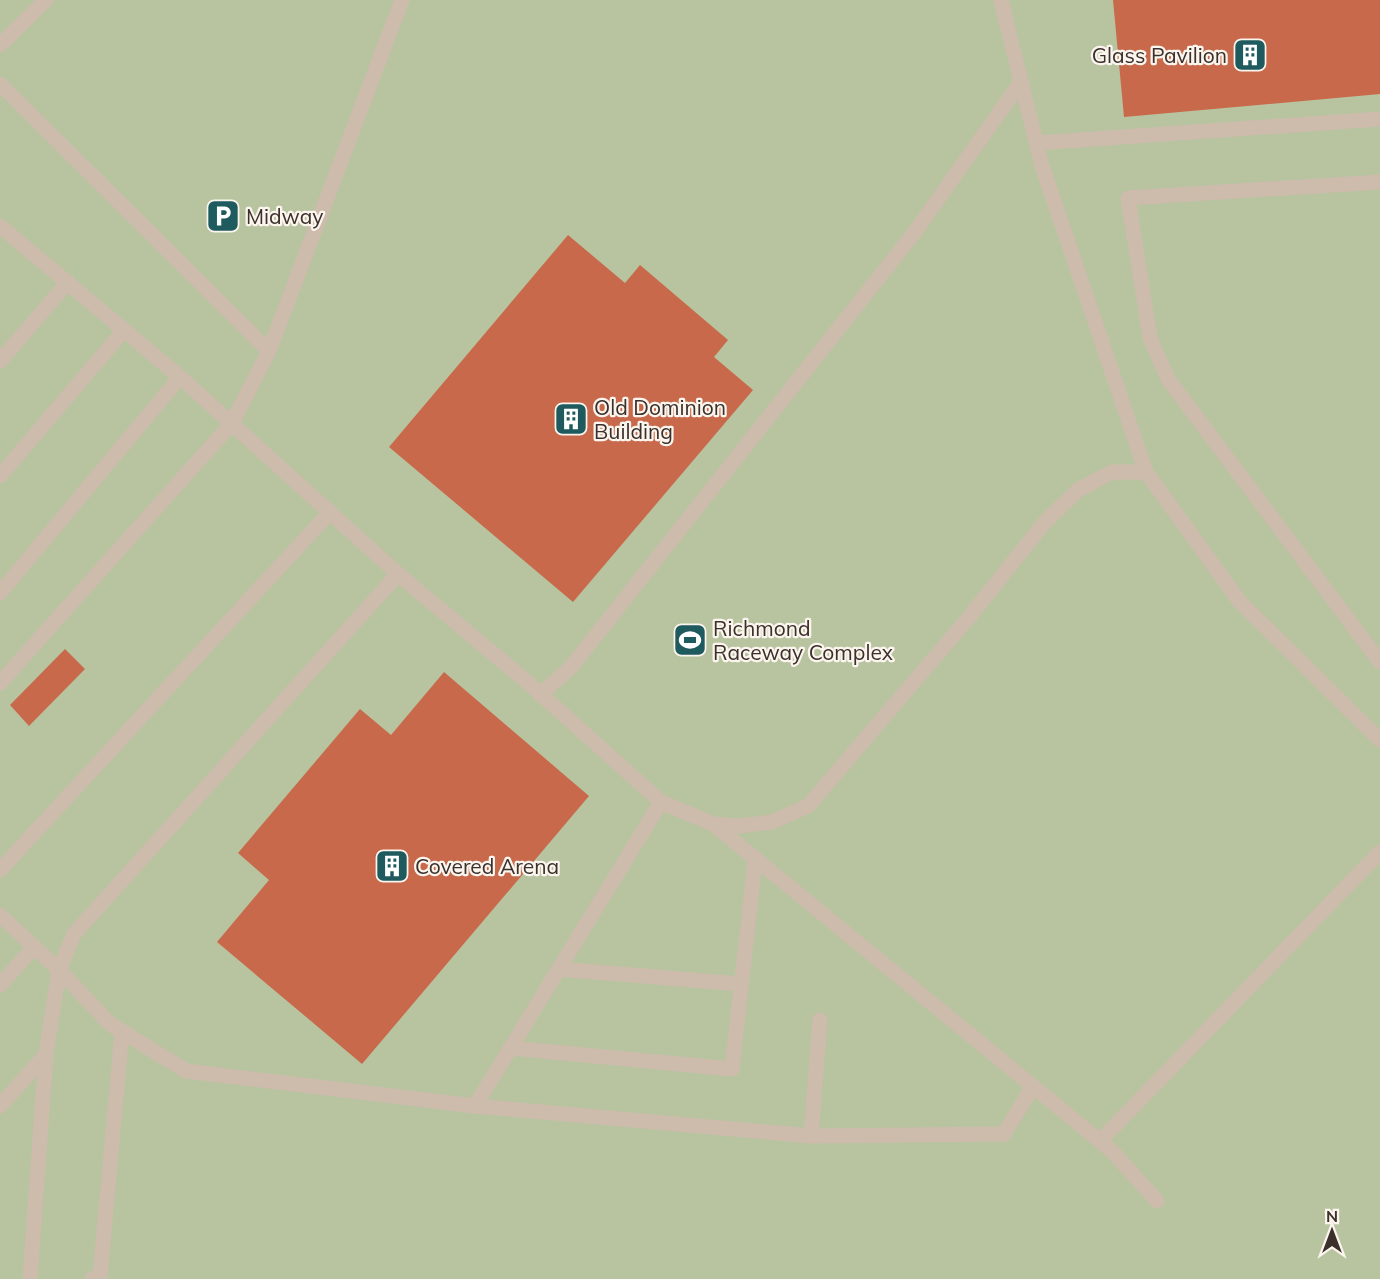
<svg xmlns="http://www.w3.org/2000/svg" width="1380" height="1279" viewBox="0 0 1380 1279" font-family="Mulish,sans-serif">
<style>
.green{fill:#b8c4a0}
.building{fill:#c8694b}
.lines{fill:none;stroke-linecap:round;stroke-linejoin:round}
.minor{stroke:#cdbbac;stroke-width:15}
.labels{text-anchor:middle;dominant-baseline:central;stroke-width:4.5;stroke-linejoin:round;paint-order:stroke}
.poi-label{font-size:21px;fill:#3b302b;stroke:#fbf5ee;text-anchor:start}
</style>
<rect width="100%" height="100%" fill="#f4ebe1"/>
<!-- green -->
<path class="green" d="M0 0H1380V1279H0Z"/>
<!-- building -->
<path class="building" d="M1113 0H1380V94L1124 117Z
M568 235 625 283 640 265 728 340 714 357 753 390 573 602 389 447Z
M65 649 85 669 29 726 10 705Z
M444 672 589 796 362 1064 217 942 269 880 238 853 360 709 391 735Z"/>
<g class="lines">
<!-- minor -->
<path class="minor" d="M1001 0 1041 163 1146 472 1240 602 1380 740
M0 45 46 0
M0 84 269 351
M1036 143 1380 119
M1380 182 1128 198 1150 338 1168 379 1380 662
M0 226 180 377 398 574 526 681 661 802 713 824 739 826 772 822 808 806 970 616 1044 523 1078 490 1112 472H1146
M0 361 68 282
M0 476 124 330
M0 593 180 377
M0 683 232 423 269 351 402 0
M540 695 571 667 914 233 1021 82
M713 824 1112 1151 1157 1201
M0 870 330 512
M0 915 59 970 110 1024 186 1071 475 1106 661 802
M559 969 741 984
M0 985 34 947
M510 1048 732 1069 755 861
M0 1106 46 1054
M475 1106 811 1136 820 1020
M811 1136 1004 1134 1033 1086
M1100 1141 1380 852
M30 1279 46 1054 59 970 74 934 398 574
M92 1279 100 1276 122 1031"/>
</g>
<!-- icons -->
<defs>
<symbol id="building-square" viewBox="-11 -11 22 22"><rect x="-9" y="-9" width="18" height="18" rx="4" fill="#1f5a5e" stroke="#fbf5ee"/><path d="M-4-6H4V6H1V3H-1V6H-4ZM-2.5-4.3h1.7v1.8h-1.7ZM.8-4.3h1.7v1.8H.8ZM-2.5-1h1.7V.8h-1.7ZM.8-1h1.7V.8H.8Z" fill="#fff"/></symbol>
<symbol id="parking-square" viewBox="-11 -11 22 22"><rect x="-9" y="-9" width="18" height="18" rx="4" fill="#1f5a5e" stroke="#fbf5ee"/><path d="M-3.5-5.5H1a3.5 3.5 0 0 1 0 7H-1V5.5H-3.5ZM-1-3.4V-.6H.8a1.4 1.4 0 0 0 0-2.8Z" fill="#fff"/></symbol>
<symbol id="stadium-square" viewBox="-11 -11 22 22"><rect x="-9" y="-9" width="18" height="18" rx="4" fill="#1f5a5e" stroke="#fbf5ee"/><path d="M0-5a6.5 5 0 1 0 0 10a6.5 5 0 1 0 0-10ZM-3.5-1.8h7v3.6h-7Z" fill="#fff"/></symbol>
</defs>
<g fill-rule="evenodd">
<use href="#building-square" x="1231" y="36" width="38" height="38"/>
<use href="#parking-square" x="204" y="197" width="38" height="38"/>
<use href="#building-square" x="552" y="400" width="38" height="38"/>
<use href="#stadium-square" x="671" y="621" width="38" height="38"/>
<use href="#building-square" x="373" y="847" width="38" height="38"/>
</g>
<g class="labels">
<!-- poi labels -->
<g class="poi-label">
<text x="1227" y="55" text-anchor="end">Glass Pavilion</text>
<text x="246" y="216">Midway</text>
<text x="594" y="407">Old Dominion<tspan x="594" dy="24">Building</tspan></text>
<text x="713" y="628">Richmond<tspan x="713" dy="24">Raceway Complex</tspan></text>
<text x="415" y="866">Covered Arena</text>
</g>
</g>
<!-- north arrow -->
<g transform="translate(1332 1231)" stroke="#fbf5ee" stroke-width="4.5" paint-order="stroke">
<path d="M0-4.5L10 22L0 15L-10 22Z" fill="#3b302b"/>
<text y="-9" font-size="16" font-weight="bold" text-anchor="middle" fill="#3b302b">N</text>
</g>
</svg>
